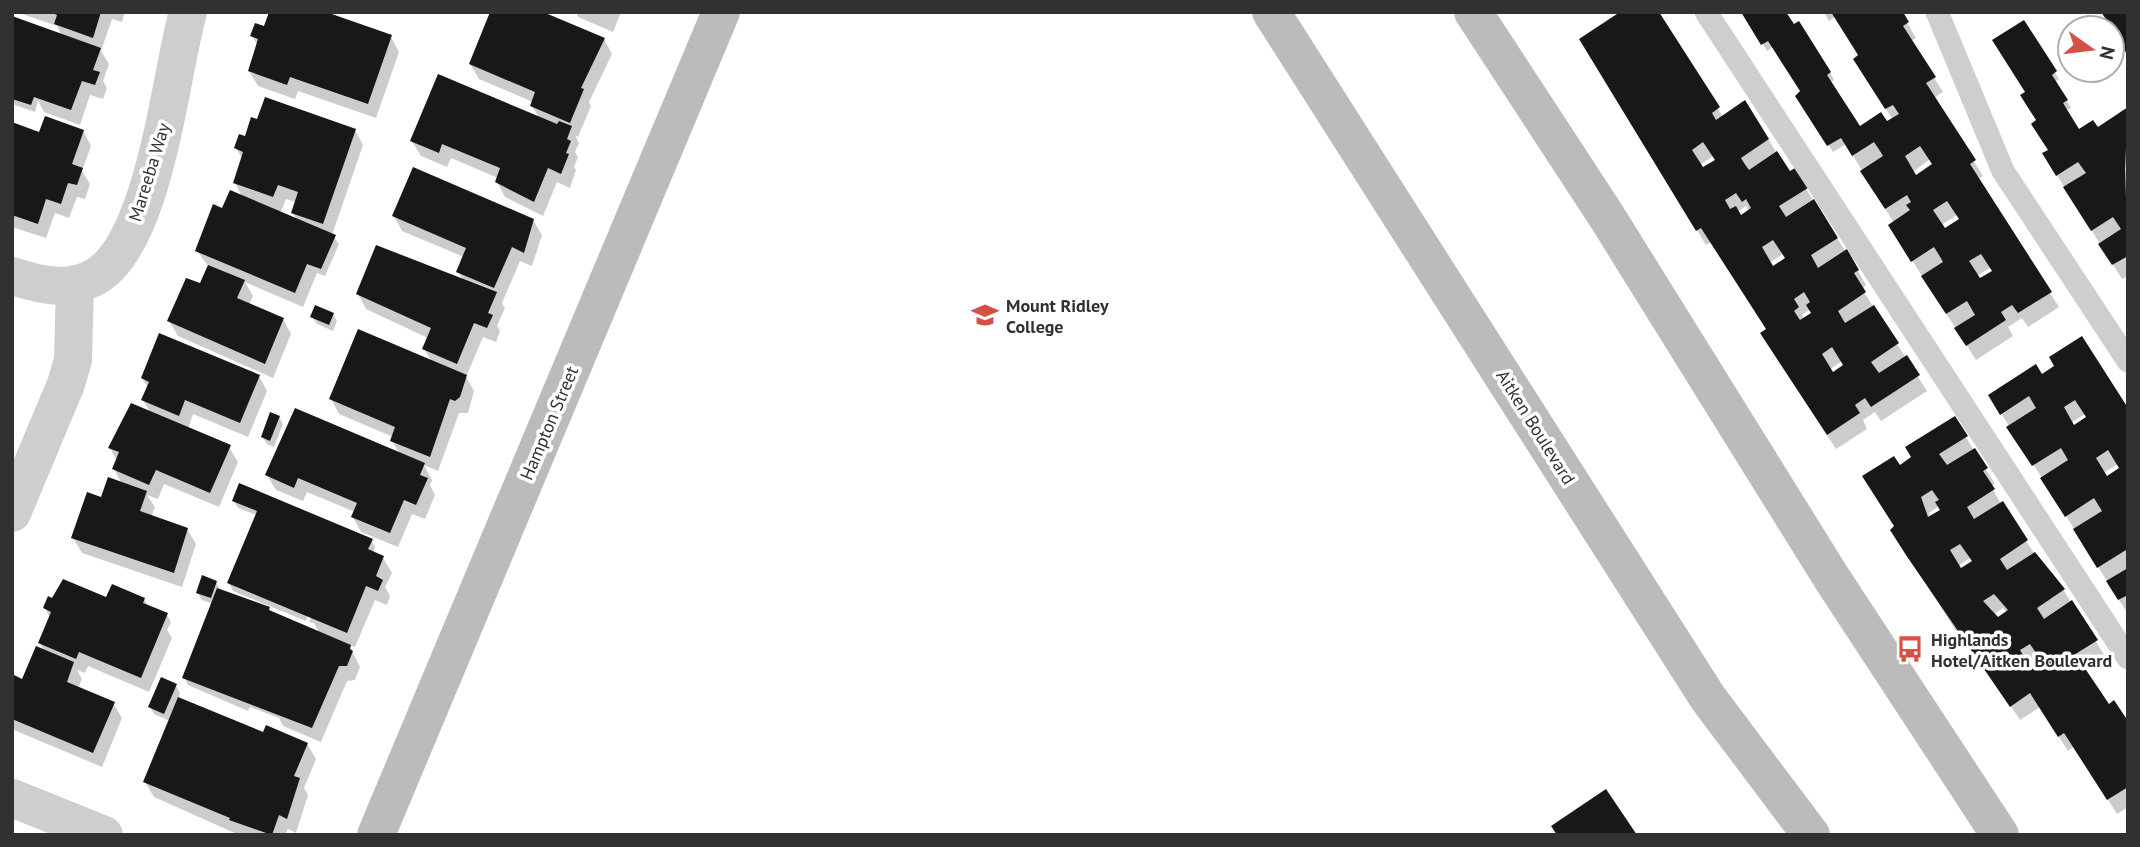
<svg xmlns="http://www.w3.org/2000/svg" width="2140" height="847" viewBox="0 0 2140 847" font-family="'PT Sans',sans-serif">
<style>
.shadow{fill:#0003;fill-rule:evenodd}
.building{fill:#181818;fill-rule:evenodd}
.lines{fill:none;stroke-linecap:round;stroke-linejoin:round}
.lane{stroke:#cecece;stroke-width:23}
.street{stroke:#cecece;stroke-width:38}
.secondary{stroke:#bbb;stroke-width:38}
.labels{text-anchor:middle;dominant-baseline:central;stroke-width:7;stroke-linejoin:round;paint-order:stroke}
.street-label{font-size:18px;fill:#313131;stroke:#fff}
.poi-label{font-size:18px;font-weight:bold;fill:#313131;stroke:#fff;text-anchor:start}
</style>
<rect width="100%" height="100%" fill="#fff"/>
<!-- shadow -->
<path class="shadow" d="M16 12H125L122 22 112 19 101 51 109 64 103 81 107 88 103 99 90 95 80 125 44 112 38 101 35 112 12 104V18L62 36 57 26Z
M576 12H621L613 32 578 17Z
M1657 12 1723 117 1757 120 1789 174 1794 170 1858 271 1866 285 1862 289 1927 391 1881 421 1875 412 1863 420 1867 429 1836 449 1771 348 1768 330 1711 242 1706 245 1590 54ZM1713 156 1716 161 1703 170 1700 165ZM1746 206 1749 211 1740 217 1737 212ZM1783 254 1786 259 1772 268 1769 263ZM1810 309 1813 314 1805 320 1802 315ZM1842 361 1845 366 1832 374 1829 370Z
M1743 12 1830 72 1834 80 1830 83 1859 128 1893 120 1864 74 1860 56 1835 17 1829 21 1824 12H1901L1916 38 1911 41 1943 92 1934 98 1983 176 1977 179 2059 307 2028 327 2022 318 2008 327 2013 336 1976 360 1899 240 1894 223 1846 144 1833 152 1797 96 1802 92 1773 47 1767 51ZM1930 159 1934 165 1916 177 1913 172ZM1957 215 1960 220 1944 230 1941 225ZM1991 267 1993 272 1980 280 1977 276Z
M2024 22 2059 79 2055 82 2071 108 2065 111 2078 132 2097 129 2128 109V276L2122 279 2053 169 2049 150 2027 93Z
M265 28 391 37 399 52 376 118 298 91 295 99 258 86 249 71 258 46 252 36Z
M604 39 612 54 589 102 591 106 578 137 575 135 579 143 575 152 578 157 574 167 576 170 570 188 557 182 543 216 505 197 497 182 498 178 451 158 447 167 421 156 412 141 539 118 532 106 533 102 479 79 470 64Z
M12 124 40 134 83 131 91 146 82 171 90 184 85 199 77 197 69 218 55 213 46 238 12 227Z
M355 130 363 145 332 235 339 244 325 276 317 273 303 307 245 282 253 296 249 305 283 319 291 334 273 378 178 336 169 321 201 286 209 267 197 251 223 211 243 198 235 183 243 160 236 148 246 138ZM286 199 296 202 293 213 297 221 280 214Z
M394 216 533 220 542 235 532 266 520 261 502 303 505 308 497 326 500 331 496 342 483 337 466 377 474 391 468 413H459L438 471 424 465 432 480 430 485 435 495 425 519 412 514 398 547 361 532 353 517 355 512 307 492 303 501 276 490 267 475 400 454 392 441 393 437 339 414 331 399 432 362 424 349 428 338 366 309 358 294 463 280 458 271 464 257 402 231Z
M333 314 337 321 333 331 317 324 312 317Z
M259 376 267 391 248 437 193 414 188 429 229 447 238 462 219 507 164 484 158 499 147 495 155 507 151 517 187 529 196 544 182 587 82 553 73 538 102 499 122 484 114 469 117 461 110 448 151 414 143 400 148 388 142 378Z
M2042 376 2128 412V614L1990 396ZM2085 414 2088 418 2073 427 2071 423ZM2118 464 2121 469 2107 478 2103 473Z
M279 417 283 424 274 447 267 444 262 436Z
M1954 418 1995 484 1991 486 2001 504 2049 575 2052 572 2105 656 2084 669 2108 706 2128 724V807L2117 814 2074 746 2068 751 2040 707 2020 720 1969 643 1965 645 1901 545 1896 527 1899 467 1913 458ZM1939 506 1942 511 1930 518 1929 513ZM1970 558 1973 562 1961 570 1958 566ZM2003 608 2007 613 1997 619 1993 615ZM2040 657 2043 663 2031 671 2027 665Z
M234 501 371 540 375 547 373 553 383 558 392 573 385 587 390 596 387 605 375 600 355 647 349 645 360 667 355 680 347 681 321 742 283 726 279 718 250 707 248 711 188 685 184 677 213 604 202 600 198 593 216 582 220 590 268 608 271 613 320 634 314 623 309 622 318 600H314L306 621 233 591 229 583 257 515 238 508Z
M144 599 149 607 167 615 171 622 167 630 172 638 149 692 88 666 85 673 77 670 82 679 78 688 113 703 122 718 102 767 14 730 12 683 23 681 45 652 40 643 50 618 45 608Z
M176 686 180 693 178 699 264 734 307 744 316 759 304 788 308 795 296 833 288 829 285 835H239L154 797 145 782 170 721 154 714 150 707Z"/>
<!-- building -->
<path class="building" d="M50 12H101L93 38 54 24 57 15Z
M269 12H326L392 35 368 104 290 77 287 85 248 71 258 39 250 36 255 23 264 26Z
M490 12H543L605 38 581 88 584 89 570 123 530 106 535 92 469 64Z
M1620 12H1659L1720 107 1712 113 1716 120 1745 100 1769 139 1741 158 1744 163 1749 170 1777 151 1790 171 1795 168 1808 188 1779 206 1786 217 1814 199 1838 238 1811 255 1818 268 1847 249 1859 270 1854 273 1866 292 1838 311 1845 323 1874 305 1899 343 1871 362 1879 373 1907 355 1920 375 1871 407 1865 398 1855 405 1860 413 1827 435 1760 333 1766 329 1701 228 1696 231 1579 39ZM1703 142 1715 160 1703 167 1692 150ZM1736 193 1742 202 1746 199 1751 208 1741 215 1736 206 1730 209 1725 200ZM1773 240 1785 258 1773 266 1762 247ZM1804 292 1810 302 1806 305 1811 313 1800 320 1794 311 1799 307 1794 299ZM1832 347 1843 365 1833 372 1822 354Z
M1741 12H1786L1794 24 1799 21 1831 72 1827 75 1860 126 1881 112 1887 121 1899 114 1893 105 1885 109 1853 59 1858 55 1831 12H1903L1909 22 1903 26 1936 77 1926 83 1976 160 1970 164 2052 292 2018 313 2012 305 2001 312 2006 320 1966 346 1954 328 1975 315 1967 301 1946 314 1921 276 1943 262 1939 255 1934 247 1911 262 1888 225 1910 210 1906 205 1911 202 1907 195 1885 209 1860 171 1883 156 1880 151 1874 142 1852 156 1841 138 1827 146 1795 96 1800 91 1768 41 1761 45ZM1920 146 1932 164 1916 175 1905 156ZM1947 201 1959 219 1945 228 1933 210ZM1981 254 1992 271 1980 278 1969 261Z
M2101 12H2128V56L2112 28Z
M12 16 101 48 93 70 100 72 95 85 82 81 71 110 34 97 31 105 12 99Z
M2024 20 2057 71 2052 75 2068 100 2063 103 2079 129 2093 120 2098 127 2128 107 2125 169 2128 256 2112 265 2098 244 2121 229 2113 217 2091 231 2063 187 2086 173 2078 162 2056 176 2042 153 2048 150 2031 124 2036 120 2020 95 2025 92 1992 40Z
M438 74 557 124 559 121 572 126 567 139 571 141 566 153 569 154 561 174 548 168 534 202 495 182 500 168 442 144 439 153 410 141Z
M265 97 356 129 323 224 291 213 298 192 278 185 273 197 233 183 243 152 234 148 239 134 245 136 251 117 257 119Z
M45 116 84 130 72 164 83 168 77 185 68 183 61 204 46 199 38 224 12 215V122L39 132Z
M413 167 534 219 524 253 512 247 494 288 456 272 466 248 392 216Z
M230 190 336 235 321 269 307 264 295 293 195 251 213 204 222 208Z
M376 245 497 292 488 313 493 315 487 328 474 323 457 364 422 349 431 328 356 294Z
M208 265 245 280 237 298 284 318 265 364 167 321 186 278 200 283Z
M315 305 334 313 329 325 310 317Z
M358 329 467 375 460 397 455 401 450 399 430 457 390 441 395 427 329 399Z
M159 333 260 375 240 423 185 400 179 416 141 400 149 382 141 378Z
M2082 336 2128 408V552L2126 550 2097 568 2073 529 2102 511 2094 498 2065 517 2040 478 2068 460 2061 448 2032 466 2006 427 2036 408 2029 396 2000 415 1988 395 2036 364 2042 374 2054 366 2049 357ZM2075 400 2086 417 2074 425 2064 407ZM2108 450 2119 468 2107 476 2096 458Z
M131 403 231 445 210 493 156 470 149 485 112 469 119 452 108 448Z
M295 408 425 463 420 475 428 478 416 505 404 500 390 533 351 517 357 503 298 478 294 488 265 475Z
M270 412 280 416 270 441 261 437Z
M1955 416 1968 436 1939 454 1947 465 1975 448 1988 468 1983 471 1995 489 1967 507 1974 519 2003 501 2028 540 2000 559 2007 570 2035 552 2065 589 2037 608 2044 619 2072 600 2098 640 2069 658 2073 665 2080 661 2109 704 2114 700 2128 721V787L2107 800 2064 733 2058 737 2030 693 2010 707 1906 555 1890 530 1894 526 1862 476 1894 456 1900 465 1911 457 1905 447ZM1932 490 1939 500 1935 502 1940 510 1928 517 1921 497ZM1960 544 1972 561 1961 568 1950 550ZM1994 594 2008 610 1998 617 1983 601ZM2030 644 2042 662 2031 669 2020 650Z
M108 477 147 491 140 511 188 528 174 573 71 538 87 492 101 497Z
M239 483 373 539 368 549 384 556 376 576 383 580 378 591 366 586 347 633 227 583 257 511 232 501Z
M2128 568V595L2118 600 2106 581Z
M202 575 217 581 211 598 196 593Z
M63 579 106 597 112 584 145 598 143 603 168 613 141 678 79 652 76 659 38 643 51 612 43 608 48 596 52 598Z
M217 588 270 607 269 610 351 645 350 649 353 651 347 666H339L312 728 182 678Z
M36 646 74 662 67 682 115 702 93 753 12 719V678L14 675 22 679Z
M161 677 177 684 164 714 148 707Z
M178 697 263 732 266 725 308 743 294 776 300 778 287 819 279 815 272 835 229 820 230 818 143 782Z
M1606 789 1637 835H1557L1551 826Z"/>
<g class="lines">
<!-- lane -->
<path class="lane" d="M1706 12 2128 658
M1937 12 2003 171 2128 361"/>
<!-- street -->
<path class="street" d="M12 276C40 285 68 292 95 277 155 243 170 76 188 12
M12 513 66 384 73 360 75 284
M12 798 104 835"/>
<!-- secondary -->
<path class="secondary" d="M1271 12 1708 698 1811 835
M1473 12 1607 217 1831 577 2000 835
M376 835 721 12"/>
</g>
<!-- icons -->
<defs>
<symbol id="school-bare" viewBox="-9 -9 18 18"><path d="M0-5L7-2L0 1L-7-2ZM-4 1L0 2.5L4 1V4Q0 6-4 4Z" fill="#d55147" stroke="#fff" stroke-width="2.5" paint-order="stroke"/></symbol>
<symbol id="bus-bare" viewBox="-9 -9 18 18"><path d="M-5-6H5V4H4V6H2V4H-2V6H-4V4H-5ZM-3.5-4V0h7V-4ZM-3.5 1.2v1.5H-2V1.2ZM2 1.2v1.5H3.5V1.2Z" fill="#d55147" stroke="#fff" stroke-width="2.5" paint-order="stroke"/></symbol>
</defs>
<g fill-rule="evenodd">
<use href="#school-bare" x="966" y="296" width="38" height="38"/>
<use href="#bus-bare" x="1891" y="630" width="38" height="38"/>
</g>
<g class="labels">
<!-- street labels -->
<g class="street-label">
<text transform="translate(149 172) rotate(-73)">Mareeba Way</text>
<text transform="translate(549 423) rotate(-67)">Hampton Street</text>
<text transform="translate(1536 427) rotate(58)">Aitken Boulevard</text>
</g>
<!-- poi labels -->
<g class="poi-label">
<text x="1006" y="305">Mount Ridley<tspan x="1006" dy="21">College</tspan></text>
<text x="1931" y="639">Highlands<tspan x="1931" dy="21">Hotel/Aitken Boulevard</tspan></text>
</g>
</g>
<!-- border -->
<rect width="2140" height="847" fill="none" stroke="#313131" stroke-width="28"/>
<!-- north arrow -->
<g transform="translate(2091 49) rotate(104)"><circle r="33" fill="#ffffff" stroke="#adadad" stroke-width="2"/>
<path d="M0-5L12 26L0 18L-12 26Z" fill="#d55147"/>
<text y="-10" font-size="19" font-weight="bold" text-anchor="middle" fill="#313131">N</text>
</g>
</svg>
